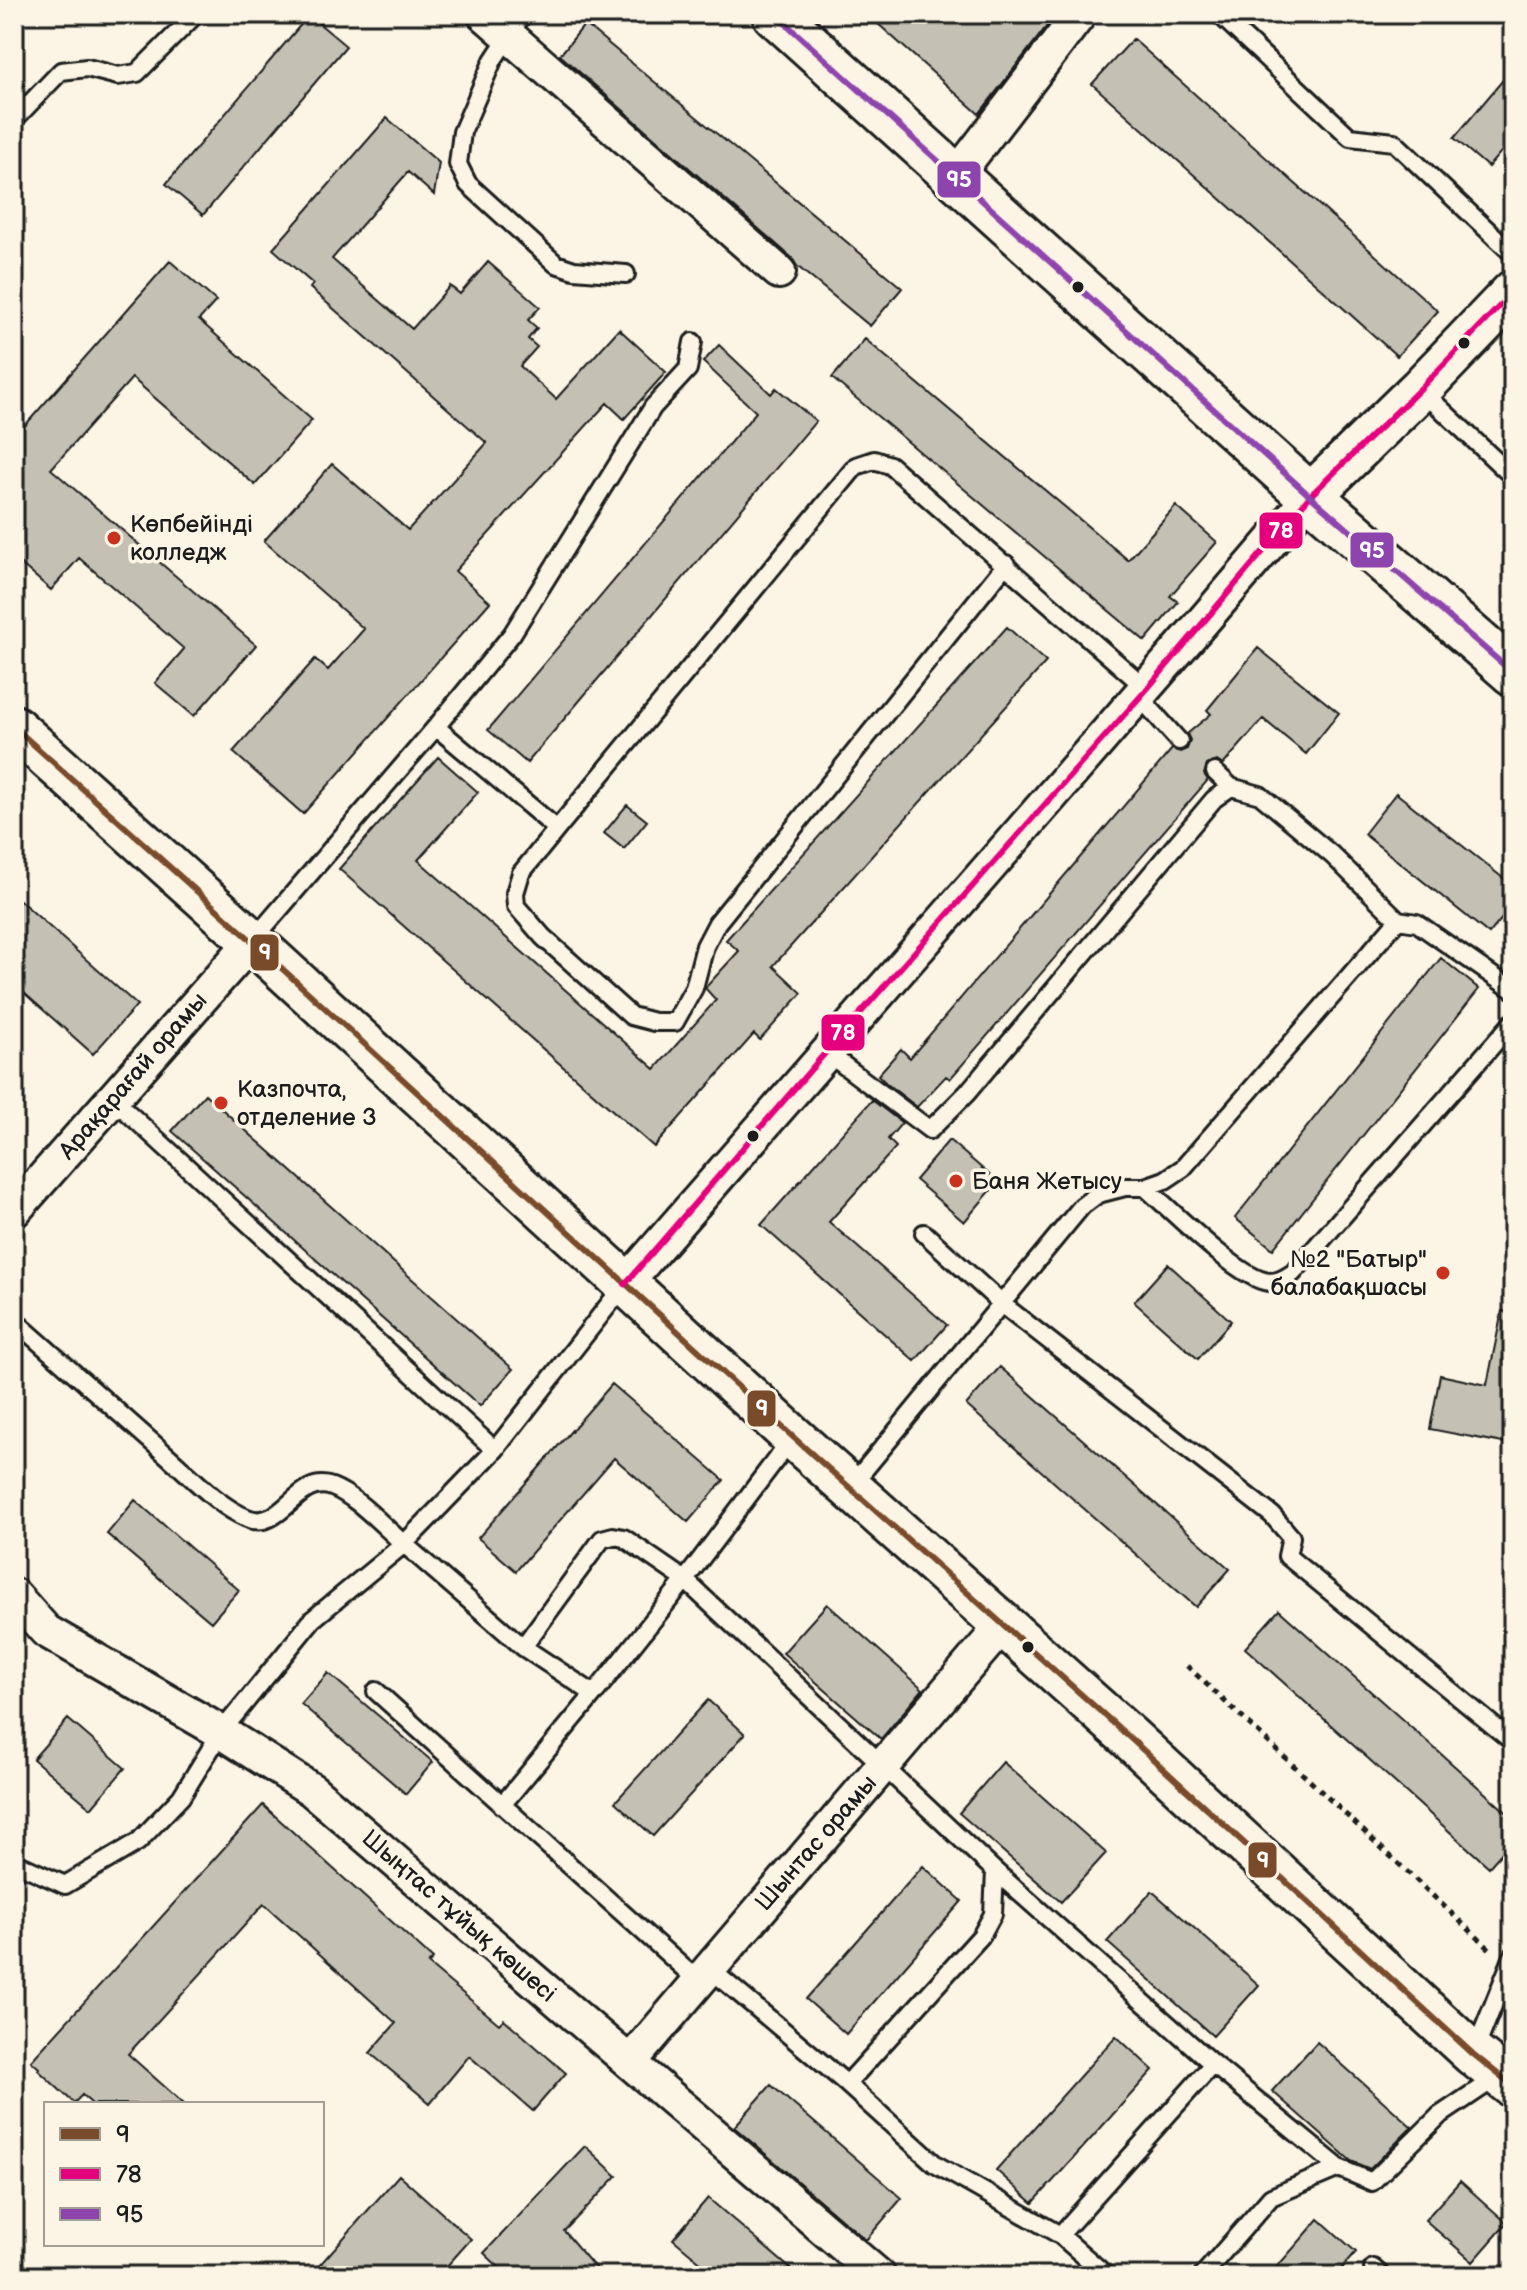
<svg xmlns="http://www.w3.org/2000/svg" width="1527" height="2290" viewBox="0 0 1527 2290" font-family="'Balsamiq Sans',sans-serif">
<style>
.building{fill:#c4c0b3;stroke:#1c1c1c;stroke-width:2}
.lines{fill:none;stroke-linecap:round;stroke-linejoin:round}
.service-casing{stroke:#1c1c1c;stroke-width:22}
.minor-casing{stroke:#1c1c1c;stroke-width:38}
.tertiary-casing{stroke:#1c1c1c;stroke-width:48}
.secondary-casing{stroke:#1c1c1c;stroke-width:50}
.path{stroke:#1c1c1c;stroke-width:5;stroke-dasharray:6 6;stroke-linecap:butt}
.service{stroke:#fcf5e5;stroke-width:16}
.minor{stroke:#fcf5e5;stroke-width:32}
.tertiary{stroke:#fcf5e5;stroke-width:42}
.secondary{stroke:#fcf5e5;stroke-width:44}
.bus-1-casing{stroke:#fcf5e5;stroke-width:12}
.bus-2-casing{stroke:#fcf5e5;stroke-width:12}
.bus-3-casing{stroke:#fcf5e5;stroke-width:12}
.bus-1{stroke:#7a4b2a;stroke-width:6}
.bus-2{stroke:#e5007d;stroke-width:6}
.bus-3{stroke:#8e44ad;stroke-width:6}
.bus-dot{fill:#1c1c1c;stroke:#fcf5e5;stroke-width:3}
.poi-dot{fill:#c8321e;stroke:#fcf5e5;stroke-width:3}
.labels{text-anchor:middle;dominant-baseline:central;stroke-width:7;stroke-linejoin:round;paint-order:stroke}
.poi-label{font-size:24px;fill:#1c1c1c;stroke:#fcf5e5;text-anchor:start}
.street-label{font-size:24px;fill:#1c1c1c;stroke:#fcf5e5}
.line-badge{stroke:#fcf5e5;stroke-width:3}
.badge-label{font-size:22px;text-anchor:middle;font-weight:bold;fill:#fff}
</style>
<rect width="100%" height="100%" fill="#fcf5e5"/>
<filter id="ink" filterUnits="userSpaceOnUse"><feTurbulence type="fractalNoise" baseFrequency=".0125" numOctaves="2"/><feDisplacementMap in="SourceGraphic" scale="16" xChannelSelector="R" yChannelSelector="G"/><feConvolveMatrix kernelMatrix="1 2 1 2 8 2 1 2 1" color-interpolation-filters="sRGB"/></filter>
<g filter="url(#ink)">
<!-- building -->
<path class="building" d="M867 14H1056L979 114Z
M309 15 346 46 203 215 166 184Z
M585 24 902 288 870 326 797 266 792 258 560 55Z
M1133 39 1438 311 1397 356 1092 84Z
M1513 68V138L1488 167 1454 138Z
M387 118 439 163 434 195 408 172 332 259 412 329 450 286 460 294 488 262 540 307 528 320 537 328 528 339 537 347 520 366 556 399 619 329 666 372 624 419 607 403 455 571 490 602 303 814 233 752 315 659 328 670 364 629 264 541 332 464 408 530 487 443 310 288 313 284 273 249Z
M170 261 216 301 199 320 312 420 255 485 132 378 51 469 256 645 194 716 155 683 184 649 79 558 51 590 14 558V438Z
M865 339 1128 560 1176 506 1217 542 1170 596 1178 602 1145 641 832 378Z
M719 345 771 394 776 388 816 421 527 763 488 730 756 412 703 362Z
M1007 627 1046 662 773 966 802 993 760 1040 754 1034 654 1147 339 869 438 757 478 792 418 860 655 1069 716 1000 705 988 739 951 726 940Z
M1258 648 1339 713 1306 754 1263 719 1223 765 1217 761 1207 765 1204 774 1208 780 950 1079 946 1076 917 1107 887 1084 878 1075 901 1049 910 1058 1172 749 1180 752 1187 749 1190 740 1187 734 1211 714 1207 710Z
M1396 793 1513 886V905L1489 934 1364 834Z
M627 805 647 821 624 849 604 833Z
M14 895 137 1005 93 1054 14 984Z
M1441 958 1479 989 1273 1249 1235 1218Z
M205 1094 513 1369 480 1406 172 1131Z
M872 1100 902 1123 888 1139 896 1147 829 1222 947 1325 915 1361 761 1225Z
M949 1140 998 1182 964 1222 915 1180Z
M1168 1264 1231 1321 1198 1359 1134 1302Z
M1502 1311 1513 1312V1445L1430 1429 1440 1375 1487 1385Z
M1000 1367 1230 1569 1196 1607 966 1405Z
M612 1384 724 1480 688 1522 614 1458 516 1571 478 1538Z
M135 1500 239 1590 211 1622 107 1534Z
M827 1604 923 1689 881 1739 783 1653Z
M1279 1610 1513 1818V1840L1489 1867 1245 1648Z
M328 1673 433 1762 406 1794 301 1704Z
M708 1700 745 1734 653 1836 615 1802Z
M68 1719 125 1768 91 1808 33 1759Z
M1003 1762 1106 1853 1061 1902 959 1813Z
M263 1805 433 1959 428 1964 499 2024 504 2019 566 2073 533 2111 469 2056 430 2103 370 2053 396 2023 264 1904 128 2054 184 2104H92L82 2095 74 2103 38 2070 39 2068 31 2061Z
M923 1866 962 1901 846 2034 806 1999Z
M1152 1891 1259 1985 1213 2036 1107 1942Z
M1116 2036 1153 2070 1033 2203 996 2170Z
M1317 2042 1412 2127 1370 2169 1351 2161 1272 2091Z
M771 2085 902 2198 866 2240 734 2127Z
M585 2146 617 2176 564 2231 602 2276H508L484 2253Z
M399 2175 471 2239 438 2276H310Z
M1460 2181 1507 2223 1473 2262 1425 2220Z
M708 2198 799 2276H717L673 2239Z
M1319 2219 1356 2252 1335 2276H1269Z"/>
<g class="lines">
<defs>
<path id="service" d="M523 14 493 60 462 132 458 164 468 184 556 264 574 270 626 274
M1219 14 1350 137 1394 142 1513 254
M14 120 61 71 87 68 118 76 137 73 196 14
M1421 390 1513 477
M1139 696 1179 741
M436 727 557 829 856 466 874 460 890 465 1147 689
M1215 772 1231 787 1260 795 1332 855 1398 920 1417 923 1513 990
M557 829 521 873 515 893 516 906 543 937 631 1016 654 1022H675L694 988 705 946 717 923 1006 564
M253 940 436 727 512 634 653 407 688 369 693 342
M826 1052 930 1130 967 1093 1214 799 1231 787
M113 1099 495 1450
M1145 1187C1171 1210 1235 1274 1264 1281 1276 1284 1284 1279 1293 1273L1513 1022
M924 1233 1002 1304 1272 1515 1291 1537 1287 1556 1513 1742
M14 1320C66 1366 118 1412 170 1458 193 1478 218 1506 247 1518 282 1533 297 1474 332 1487 356 1496 384 1527 404 1544L495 1450 625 1284
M792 1438 685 1580 995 1871 1213 2064 1339 2168 1372 2182 1439 2116 1500 2075
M851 1486 1082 1206 1098 1194 1125 1187H1145L1165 1180 1183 1168 1398 920
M376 1691 698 1981
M502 1805 594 1694
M14 1862 65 1885 138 1842 181 1797 221 1732 313 1619 404 1544 523 1647 594 1694 685 1580 624 1538 613 1536 602 1539 523 1647
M709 1968 847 2084 935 2164 1060 2235 1107 2276
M1474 2053 1513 1956
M847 2084 981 1936 993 1914 995 1871
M1060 2235 1213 2064
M1373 2268 1382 2276
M1202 2276 1271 2197 1339 2168"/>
<path id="minor" d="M484 14 779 272
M956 176 1080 14
M14 1211 252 941
M625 1284C853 1021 1085 762 1310 496
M14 1595 46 1631 221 1732 312 1790 879 2276
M630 2062 1003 1625"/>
<path id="tertiary" d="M1310 496 1420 389 1513 292
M14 727 252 941 793 1437 1129 1737 1473 2054 1513 2086"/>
<path id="secondary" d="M775 14 1310 496 1513 673"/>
</defs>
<!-- service casing -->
<use href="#service" class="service-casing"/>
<!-- minor casing -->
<use href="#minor" class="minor-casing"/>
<!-- tertiary casing -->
<use href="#tertiary" class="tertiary-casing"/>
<!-- secondary casing -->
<use href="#secondary" class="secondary-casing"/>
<!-- path -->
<path class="path" d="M1187 1666 1492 1951"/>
<!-- service -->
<use href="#service" class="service"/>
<!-- minor -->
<use href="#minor" class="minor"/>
<!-- tertiary -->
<use href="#tertiary" class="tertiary"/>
<!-- secondary -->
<use href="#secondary" class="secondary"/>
<defs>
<path id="bus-1" d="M14 727 252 941 793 1437 1129 1737 1473 2054 1513 2086"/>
<path id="bus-2" d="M625 1284 826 1052 1147 689 1310 496 1420 389 1513 292"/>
<path id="bus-3" d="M775 14 1310 496 1513 673"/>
</defs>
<!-- bus-1 casing -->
<use href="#bus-1" class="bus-1-casing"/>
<!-- bus-2 casing -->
<use href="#bus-2" class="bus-2-casing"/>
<!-- bus-3 casing -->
<use href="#bus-3" class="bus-3-casing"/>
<!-- bus-1 -->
<use href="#bus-1" class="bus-1"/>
<!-- bus-2 -->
<use href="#bus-2" class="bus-2"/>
<!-- bus-3 -->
<use href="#bus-3" class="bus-3"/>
</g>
</g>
<!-- markers -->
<g class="bus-dot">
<circle cx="1078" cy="287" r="7"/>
<circle cx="1464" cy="343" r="7"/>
<circle cx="753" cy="1136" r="7"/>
<circle cx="1028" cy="1647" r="7"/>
</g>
<g class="poi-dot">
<circle cx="114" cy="538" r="8"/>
<circle cx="221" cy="1103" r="8"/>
<circle cx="956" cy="1181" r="8"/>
<circle cx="1443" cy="1273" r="8"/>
</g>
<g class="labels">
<!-- poi labels -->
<g class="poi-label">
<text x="130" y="524">Көпбейінді<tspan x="130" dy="28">колледж</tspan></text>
<text x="237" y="1089">Казпочта,<tspan x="237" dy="28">отделение 3</tspan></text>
<text x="972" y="1181">Баня Жетысу</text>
<text x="1427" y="1259" text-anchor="end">№2 "Батыр"<tspan x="1427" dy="28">балабақшасы</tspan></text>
</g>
<!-- street labels -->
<g class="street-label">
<text transform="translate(133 1076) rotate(-49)">Арақарағай орамы</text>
<text transform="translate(816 1843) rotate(-49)">Шынтас орамы</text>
<text transform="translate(459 1916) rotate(41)">Шыңтас тұйық көшесі</text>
</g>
</g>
<g class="line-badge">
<rect x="936" y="160" width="46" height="39" rx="8" fill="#8e44ad"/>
<rect x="1258" y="511" width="46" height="39" rx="8" fill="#e5007d"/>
<rect x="1349" y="531" width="46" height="38" rx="8" fill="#8e44ad"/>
<rect x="249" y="933" width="31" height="39" rx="8" fill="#7a4b2a"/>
<rect x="820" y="1013" width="46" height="39" rx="8" fill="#e5007d"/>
<rect x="746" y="1389" width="31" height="39" rx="8" fill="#7a4b2a"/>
<rect x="1247" y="1841" width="31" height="38" rx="8" fill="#7a4b2a"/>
</g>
<g class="badge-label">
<text x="959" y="187">95</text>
<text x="1281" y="538">78</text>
<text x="1372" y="558">95</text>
<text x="265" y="960">9</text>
<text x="843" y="1040">78</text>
<text x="762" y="1416">9</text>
<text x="1263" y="1868">9</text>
</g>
<!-- margin -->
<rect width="1527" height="2290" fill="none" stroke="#fcf5e5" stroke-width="48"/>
<rect x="24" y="24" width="1479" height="2242" fill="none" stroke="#1c1c1c" stroke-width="3" filter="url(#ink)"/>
<!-- legend -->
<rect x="44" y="2102" width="280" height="144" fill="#fcf5e5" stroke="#a29e95" stroke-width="2"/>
<rect x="60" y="2128" width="40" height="12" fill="#7a4b2a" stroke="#a29e95" stroke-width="2"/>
<text x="116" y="2142" font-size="24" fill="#1c1c1c">9</text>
<rect x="60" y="2168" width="40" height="12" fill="#e5007d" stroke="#a29e95" stroke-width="2"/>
<text x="116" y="2182" font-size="24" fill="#1c1c1c">78</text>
<rect x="60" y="2208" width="40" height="12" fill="#8e44ad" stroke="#a29e95" stroke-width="2"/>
<text x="116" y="2222" font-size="24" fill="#1c1c1c">95</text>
</svg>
